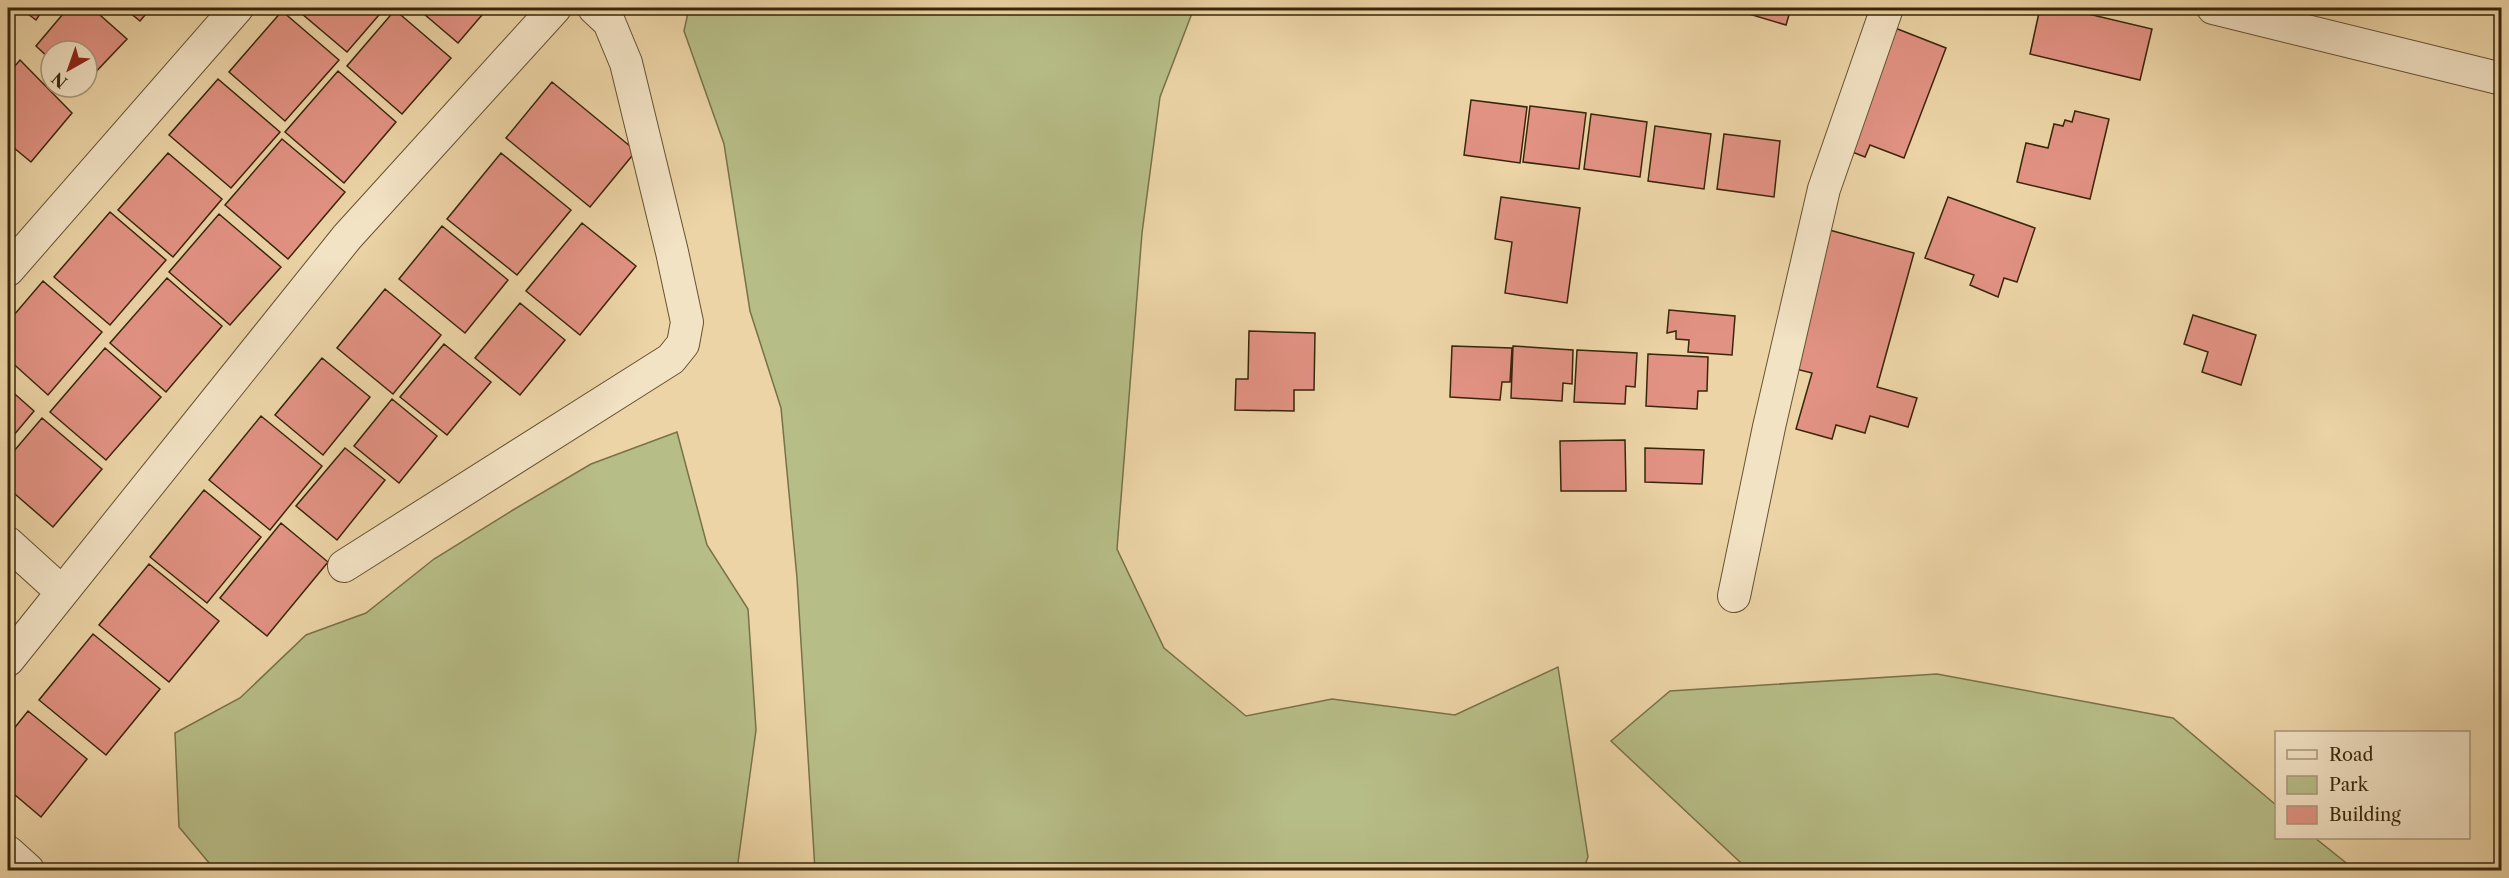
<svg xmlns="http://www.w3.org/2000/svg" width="2509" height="878" viewBox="0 0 2509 878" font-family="'Libre Caslon Text',serif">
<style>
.green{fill:#b7bd87;stroke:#787248;stroke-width:1.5}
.building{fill:#e29283;stroke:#39260a;stroke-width:1.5}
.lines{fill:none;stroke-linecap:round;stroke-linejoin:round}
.minor-casing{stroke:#665231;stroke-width:34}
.minor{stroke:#f3e3c5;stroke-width:32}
</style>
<rect width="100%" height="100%" fill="#ecd4a6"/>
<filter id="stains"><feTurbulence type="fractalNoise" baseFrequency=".00333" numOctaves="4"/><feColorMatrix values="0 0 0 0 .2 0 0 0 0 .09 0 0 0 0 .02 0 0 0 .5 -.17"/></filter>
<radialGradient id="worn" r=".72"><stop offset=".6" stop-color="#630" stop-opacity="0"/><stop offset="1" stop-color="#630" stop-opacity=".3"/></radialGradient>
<!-- green -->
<path class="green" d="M689 8H1194L1160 97 1142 233 1117 549 1164 648 1246 716 1332 699 1455 715 1558 667 1588 857 1583 870H815L797 578 781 408 750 311 724 144 684 31Z
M677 432 707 545 748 609 756 730 737 870H215L179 827 175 733 240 698 306 635 366 613 434 559 513 510 591 464Z
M1937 674 2173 718 2276 805V838H2315L2355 870H1745L1741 863 1611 741 1670 691Z"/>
<!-- building -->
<path class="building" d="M20 8H44L36 20Z
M68 8H92L127 39 87 81V51H51V60L36 46Z
M124 8H151L140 21Z
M295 8H385L347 52Z
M417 8H488L458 43Z
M1729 8H1791L1786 25Z
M2040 8H2063L2152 29 2140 80 2030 54Z
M395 10 451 58 402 114 347 66Z
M282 11 339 60 285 121 229 72Z
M1890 26 1946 48 1904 158 1870 145 1865 157 1832 144Z
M20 60 72 113 31 162 8 143V74Z
M338 71 396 122 344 183 285 132Z
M218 79 280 132 231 188 169 135Z
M552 82 636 151 590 207 506 138Z
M1471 100 1527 107 1520 163 1464 155Z
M1530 106 1586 113 1579 169 1523 162Z
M2075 111 2109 119 2090 199 2017 182 2026 143 2048 148 2054 124 2063 126 2065 120 2072 122Z
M1591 114 1647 122 1640 177 1584 169Z
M1655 126 1711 134 1704 189 1648 181Z
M1724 134 1780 141 1774 197 1717 189Z
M282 139 345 192 288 259 225 205Z
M168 153 222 199 173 257 118 210Z
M501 153 571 210 517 275 447 219Z
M1501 197 1580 208 1567 303 1505 293 1512 242 1495 239Z
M1948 197 2035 228 2017 282 2004 278 1998 297 1970 285 1974 275 1925 258Z
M110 212 166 260 110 325 54 277Z
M219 214 281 267 230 325 169 272Z
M582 223 636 266 580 335 526 291Z
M442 226 508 280 465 333 399 279Z
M1822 228 1914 253 1877 387 1917 398 1908 427 1870 416 1865 433 1836 425 1832 439 1796 429 1812 373 1784 366Z
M167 278 222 326 166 392 110 343Z
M43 281 102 332 48 395 8 359V322Z
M385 289 441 335 393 394 337 348Z
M520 303 565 340 520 395 475 358Z
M1669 310 1735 316 1732 355 1688 352 1689 340 1676 339V331L1667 333Z
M2193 315 2256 335 2241 385 2202 372 2208 352 2184 344Z
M1249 331 1315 333 1314 390H1294V411L1235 410 1236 379H1248Z
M444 344 491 382 447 435 400 397Z
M1452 346 1512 348 1510 382H1502L1500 400 1450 397Z
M1513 346 1573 350 1572 384 1563 383 1562 401 1511 398Z
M105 348 161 397 106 460 50 412Z
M1577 350 1637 353 1635 387 1626 386 1625 404 1574 402Z
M1648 354 1708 357 1707 391H1698L1697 409 1646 406Z
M322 358 370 397 323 455 275 415Z
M8 388 34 411 8 442Z
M392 399 437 436 399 483 354 446Z
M261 416 322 466 270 530 209 480Z
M42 418 102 469 53 527 8 488V458Z
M1625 440 1626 491H1561L1560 441Z
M345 448 385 480 337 540 296 506Z
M1645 448 1704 450 1702 484 1645 482Z
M204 490 261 537 207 603 150 557Z
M281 523 328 562 267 636 220 598Z
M149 564 219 621 169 682 99 625Z
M93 634 160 689 106 755 39 700Z
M28 711 87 759 41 817 8 789V736Z"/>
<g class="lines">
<defs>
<path id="minor" d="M2213 8 2502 79
M8 270 237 8
M8 543 62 592
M344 566 671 359 683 344 687 322 672 252 626 63 609 22 594 8
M1734 596 1769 427 1824 189 1887 8
M8 660 347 237 555 8
M8 852 28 870"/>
</defs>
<!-- minor casing -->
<use href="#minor" class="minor-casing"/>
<!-- minor -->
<use href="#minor" class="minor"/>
</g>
<!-- margin -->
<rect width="2509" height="878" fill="none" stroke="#ecd4a6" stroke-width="30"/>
<rect x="9" y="9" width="2491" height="860" fill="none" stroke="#39260a" stroke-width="3"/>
<rect x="15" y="15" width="2479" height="848" fill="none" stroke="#39260a" stroke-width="1.5"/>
<!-- legend -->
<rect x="2275" y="731" width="195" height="108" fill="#f3e3c5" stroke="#a9977a" stroke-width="1.5"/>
<rect x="2287" y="750" width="30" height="9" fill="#f3e3c5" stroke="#a9977a" stroke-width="1.5"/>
<text x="2329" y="761" font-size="18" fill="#39260a">Road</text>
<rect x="2287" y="776" width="30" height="18" fill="#b7bd87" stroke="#a9977a" stroke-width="1.5"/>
<text x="2329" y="791" font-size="18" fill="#39260a">Park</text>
<rect x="2287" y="806" width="30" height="18" fill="#e29283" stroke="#a9977a" stroke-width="1.5"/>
<text x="2329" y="821" font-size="18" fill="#39260a">Building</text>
<!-- north arrow -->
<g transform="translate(69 69) rotate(220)"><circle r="28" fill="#f3e3c5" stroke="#a9977a" stroke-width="1.5"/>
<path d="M0-4.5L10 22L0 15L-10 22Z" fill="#8f2418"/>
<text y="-9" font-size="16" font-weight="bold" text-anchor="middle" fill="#39260a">N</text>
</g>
<rect width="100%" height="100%" filter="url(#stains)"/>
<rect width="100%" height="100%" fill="url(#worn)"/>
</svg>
